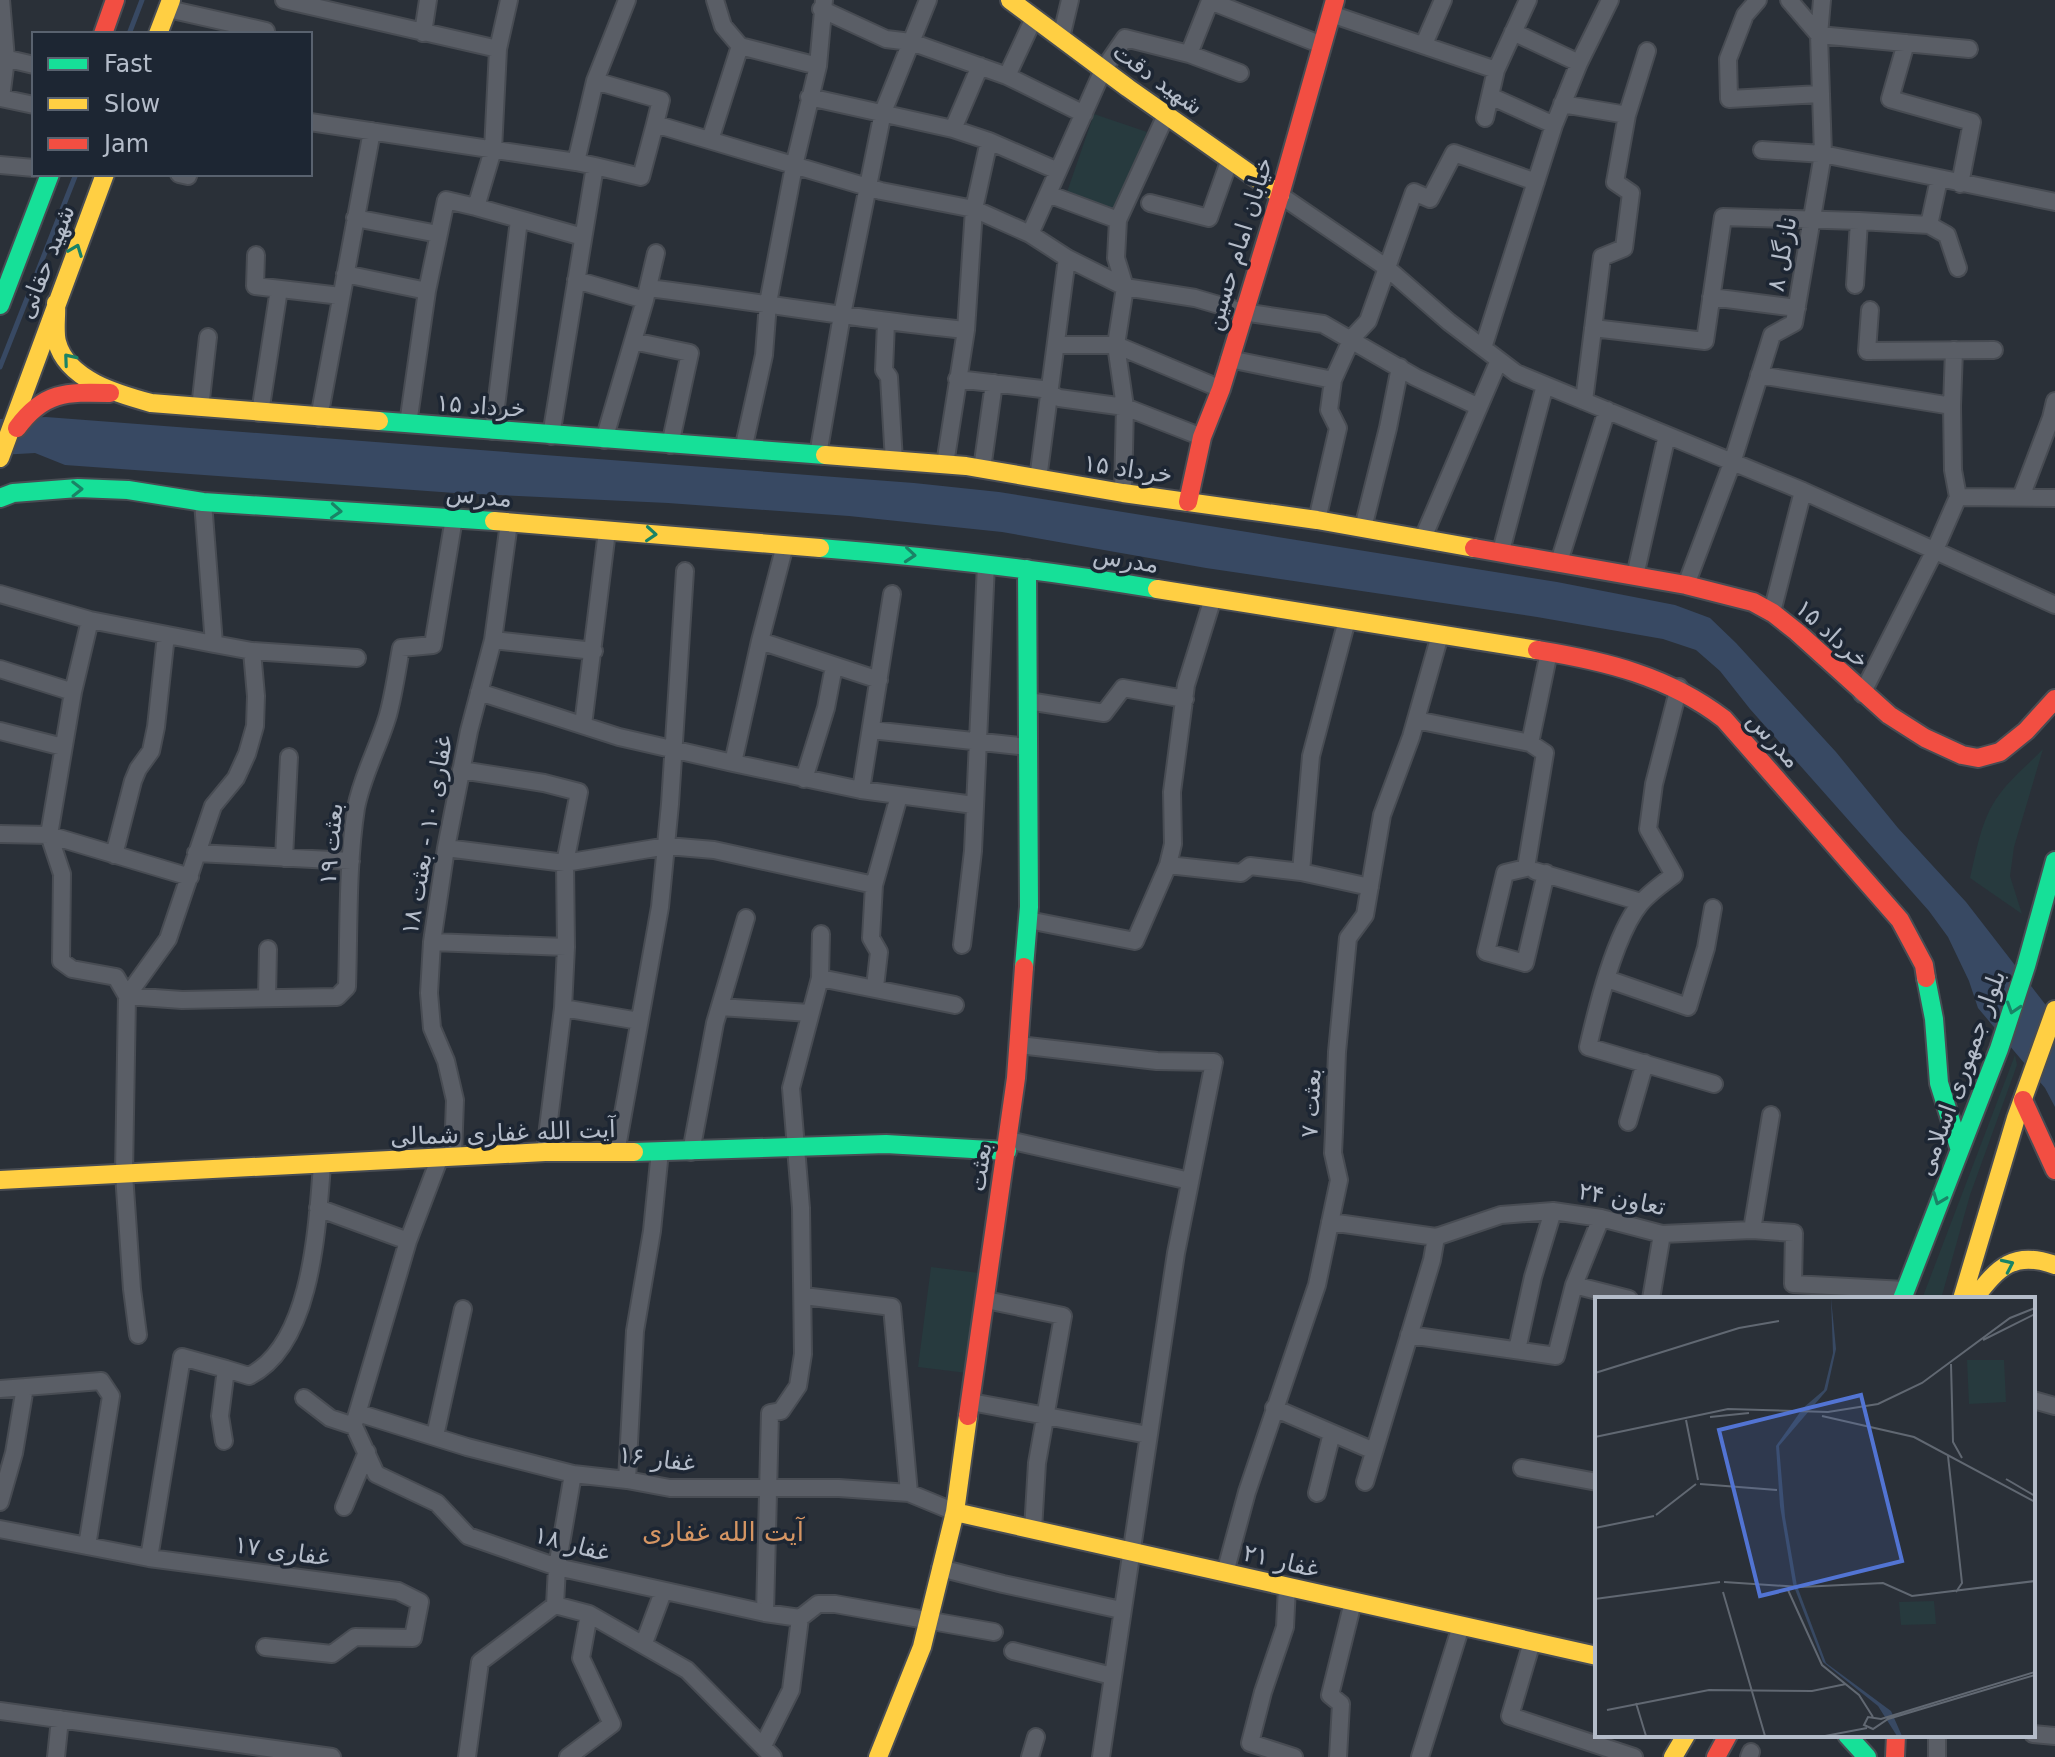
<svg xmlns="http://www.w3.org/2000/svg" width="2055" height="1757" viewBox="0 0 2055 1757" font-family="'DejaVu Sans','Noto Naskh Arabic',sans-serif">
<style>
.green{fill:#273a3e}
.water{fill:#384963}
.lines{fill:none;stroke-linecap:round;stroke-linejoin:round}
.stream{stroke:#384963;stroke-width:5}
.street-casing{stroke:#484c53;stroke-width:20}
.fast-casing{stroke:#484c53;stroke-width:22}
.slow-casing{stroke:#484c53;stroke-width:22}
.jam-casing{stroke:#484c53;stroke-width:22}
.street{stroke:#5a5e66;stroke-width:16}
.fast{stroke:#16e098;stroke-width:18}
.slow{stroke:#ffcf43;stroke-width:18}
.jam{stroke:#f24e42;stroke-width:18}
.oneway{stroke:#1a8366}
.labels{text-anchor:middle;dominant-baseline:central;stroke-width:7;stroke-linejoin:round;paint-order:stroke}
.street-label{font-size:24px;fill:#b4bcc9;stroke:#1d2633}
.neighbourhood-label{font-size:26px;fill:#d59563;stroke:#1d2633}
.inset-road{fill:none;stroke:#616872;stroke-width:2}
.view{fill:#5274d3;fill-opacity:0.15;stroke:#5274d3;stroke-width:4}
.inset-edge{fill:none;stroke:#b4bcc9;stroke-width:4}
</style>
<rect width="100%" height="100%" fill="#2a3038"/>
<!-- green -->
<path class="green" d="M1094 114 1147 132 1119 210 1067 192Z
M2043 749 2014 847 2010 876 2022 914 1970 878C1977 849 1981 819 1999 795 2011 778 2029 764 2043 749Z
M2015 1055 2017 1065 1970 1195 1941 1299H1922Z
M931 1267 979 1273 967 1373 918 1367Z"/>
<!-- water -->
<path class="water" d="M46 417 914 483 999 492 1557 582 1675 605 1710 618 1736 643 1836 752 1898 828 1966 902 2055 1017V1107L2045 1088 1978 1008 1969 981 1948 937 1929 911 1750 709 1720 671 1696 650 1663 639 1537 617 1206 568 1002 532 849 516 668 503 455 493 65 465 35 453 0 455V419Z"/>
<g class="lines">
<!-- stream -->
<path class="stream" d="M129 34 142 0
M0 367 76 174"/>
<defs>
<path id="street" d="M1 0 6 59 1 98 34 105
M284 0 498 49
M1758 0 1745 15 1728 59 1729 99 1821 94
M1789 0 1819 35 1969 49
M168 9 266 31
M821 9 886 39 911 42 1007 76 1084 114
M1331 14 1496 70 1490 96 1554 125
M1513 32 1579 63
M423 33 428 0
M1061 38 1070 0
M1906 43 1890 99 1972 122 1960 184
M1424 44 1443 0
M740 46 818 66
M1189 54 1240 73
M0 57 34 65
M1496 70 1528 0
M1007 76 1034 18
M595 81 661 100 655 124
M809 97 953 129 989 141 1058 171
M1562 104 1627 115
M1485 118 1490 96
M310 122 576 162
M953 129 980 66
M710 140 740 46 723 26 715 0
M1762 150 1823 154 2055 202
M0 165 34 168
M595 166 641 177 655 124 881 191 974 209 1030 234 1067 258 1038 479
M179 174 188 176
M1048 194 1118 220
M1280 195 1387 268 1449 322 1516 373 1803 491 2055 605
M1150 203 1209 218 1230 159
M476 207 583 237
M355 218 438 234
M1929 225 1947 235 1958 268
M1030 234 1103 70 1125 38 1189 54 1210 1 1322 45
M256 255 255 286 341 296
M1067 258 1125 287 1195 298 1243 312 1323 324 1415 377 1479 407
M345 274 427 291
M576 280 645 300
M1855 285 1859 221 1929 225 1939 179
M648 288C754 301 860 320 966 330
M1711 297 1797 308
M1870 310 1867 351 1994 350
M886 323 884 370 889 377 894 461
M1593 328 1705 341 1723 217 1859 221
M633 341 690 353 670 445
M1056 345H1116L1221 389
M1483 348 1554 125 1579 63 1610 0
M1229 359 1333 380
M1759 375 1952 406 1953 470 1958 497 2055 498
M957 379 1042 389 1059 398 1125 407 1202 437
M1584 401 1602 257 1624 248 1631 193 1615 182 1627 115 1647 51
M1952 406 1954 350
M200 408 208 337
M260 413 279 289
M319 418 372 131
M408 424 427 291 446 200 476 207 493 150 498 49 509 0
M493 431 519 220
M551 436 595 166 576 162 595 81 627 0
M604 440 645 300 656 253
M743 450 764 355 768 303 794 166 818 66 824 0
M818 455 842 315 883 112 928 0
M945 464 966 330 974 209 989 141
M982 469 994 383
M1123 493 1125 407 1116 345 1125 287 1116 258 1118 220 1166 115
M2021 497 2051 418 2055 401
M1317 520 1338 428 1329 410 1333 380 1352 338 1368 321 1414 192 1430 199 1454 153 1536 182
M1363 528 1388 428 1400 367
M1423 538 1499 360
M1501 551 1545 385
M1559 562 1607 410
M1635 576 1667 435
M1686 585 1732 463 1772 335 1794 323 1823 154 1819 35 1822 0
M0 594 90 620 214 644
M1772 612 1803 491
M90 620 73 692 49 835 62 874 61 961 72 969 116 977 127 996 182 1000 337 997 347 987C349 928 347 866 356 808 362 776 379 746 388 715 394 693 397 670 401 648L433 645 454 518
M493 640 594 651
M760 641 879 680
M252 651 357 658
M0 669 73 692
M1679 687 1654 784 1648 829 1674 875C1662 884 1649 893 1640 904 1615 934 1597 1008 1588 1047L1714 1084
M479 692 619 737 733 763 861 790 974 805
M1862 694 1934 552 1958 497
M1028 701 1104 713 1123 688 1185 699
M1416 720 1530 743
M583 725 607 531
M871 730 1028 747
M0 731 63 747
M733 763 760 641 785 545
M461 770 544 783 579 792 565 863 566 947 563 1008 545 1152
M804 779 826 708 834 666
M861 790 892 594
M0 834 49 835 190 877
M446 848 565 863 667 846 714 850 874 885
M196 853 351 861
M114 855 133 781 138 769 151 751 156 727 166 635
M284 858 289 757
M1168 865 1241 873 1250 866 1301 872 1370 887
M1535 871 1641 902
M1301 872 1311 756 1347 620
M1546 873 1525 963 1486 952 1505 873 1526 868 1545 753 1530 743 1549 652
M1028 920 1135 941 1168 865 1173 844 1172 792 1186 685 1213 598
M432 942 566 947
M962 945 973 851 986 564
M820 978 955 1005
M1607 979 1688 1007 1706 948 1713 908
M875 987 879 952 871 938 874 885 899 796
M267 997 268 949
M720 1007 809 1013
M563 1008 639 1021
M1019 1045 1157 1061 1214 1062 1176 1253 1101 1757
M1628 1122 1645 1063
M1008 1140 1190 1181
M691 1152 715 1023 746 918
M616 1153 660 907 670 804 685 571
M453 1156 455 1100 446 1061 432 1028 429 993 432 942 446 848 469 731 493 640 509 523
M318 1208 408 1241
M1330 1222 1436 1237 1501 1215 1553 1211 1601 1218 1662 1234 1752 1230 1794 1233 1793 1284 1905 1290
M1752 1230 1771 1115
M1574 1285 1629 1299
M804 1296 892 1307 909 1493
M1651 1299 1662 1234
M986 1300 1063 1316 1037 1463 1033 1530
M138 1335 132 1289 124 1174 127 996 168 939 213 806 236 778 247 754 255 726 256 696 252 651 214 644 203 502
M1409 1335 1556 1356 1574 1285 1601 1218
M1517 1350 1533 1277 1553 1211
M226 1369 182 1357 149 1558 398 1591 420 1602 413 1638 355 1637 332 1654 265 1647
M0 1389 101 1381 111 1396 87 1546 0 1529
M304 1398 330 1418 354 1426 376 1474 437 1503 468 1536 557 1567 765 1613 800 1618 818 1604H835L994 1632
M2033 1400 2055 1406
M971 1402 1148 1435
M1274 1408 1374 1451
M358 1413 467 1447 573 1474 627 1480 670 1488H839L909 1493 955 1512
M355 1421 408 1241 440 1157
M435 1436 463 1309
M224 1441 220 1416 226 1369 249 1376C312 1345 317 1228 322 1165
M1522 1468 1597 1482
M627 1480 635 1331 652 1231 660 1151
M1365 1482 1432 1260 1436 1237
M1317 1493 1332 1433
M0 1502 14 1453 25 1387
M344 1507 367 1452
M87 1546 149 1558
M940 1568 1003 1584 1121 1610
M1225 1573 1247 1492 1317 1285 1339 1180 1333 1153 1334 1132 1337 1052 1348 938 1365 915 1382 815 1411 737 1440 635
M1287 1587 1285 1627 1263 1692 1250 1743 1294 1757
M555 1605 557 1567 573 1474
M765 1613 770 1413 781 1411 798 1386 803 1354 801 1208 791 1088 820 978 821 934
M1532 1642 1510 1716 1634 1757
M644 1643 663 1592
M1013 1651 1112 1676
M0 1711 332 1757
M2033 1734 2055 1736
M763 1746 791 1690 800 1618
M56 1757 60 1719
M467 1757 480 1662 555 1605 589 1614 687 1670 773 1757
M568 1757 612 1724 581 1658 589 1614
M1030 1757 1036 1737
M1338 1757 1341 1704 1330 1695 1353 1602
M1420 1757 1461 1626
M1749 1757 1751 1752
M1937 1757V1735"/>
<path id="fast" d="M0 305 50 174
M379 421 825 455
M0 498 13 493 78 488 128 490 203 502 494 521
M820 548C933 557 1045 570 1157 589
M1024 967 1029 907 1027 569
M1926 978 1934 1019 1939 1083 1959 1147
M634 1152 886 1144 1007 1151
M1902 1299 1999 1049 2026 966 2055 861
M1847 1735 1867 1757"/>
<path id="slow" d="M1010 0 1128 88 1280 195
M158 34 171 0
M56 303C57 316 54 330 57 342 67 380 118 394 151 403L379 421
M825 455 966 466 1123 493 1317 520 1474 548
M0 458 105 174
M494 521 820 548
M1157 589 1537 650
M0 1180 545 1152H634
M1962 1299 2016 1118 2055 1010
M1974 1299C1998 1267 2014 1250 2055 1265
M955 1512 1597 1656
M878 1757 922 1647 955 1512 968 1416
M1673 1757 1686 1735"/>
<path id="jam" d="M103 34 115 0
M17 428C44 391 67 392 110 393
M1188 502 1202 437 1221 389 1280 195 1335 0
M1474 548 1686 585 1753 602 1773 613 1797 632 1889 715 1925 738 1962 755 1978 758 2000 752 2026 731 2055 699
M1537 650C1605 661 1668 676 1724 719L1900 920 1924 965 1926 978
M2023 1100 2055 1170
M968 1416 1016 1078 1024 967
M1716 1757 1728 1735
M1895 1757 1896 1735"/>
</defs>
<!-- street casing -->
<use href="#street" class="street-casing"/>
<!-- fast casing -->
<use href="#fast" class="fast-casing"/>
<!-- slow casing -->
<use href="#slow" class="slow-casing"/>
<!-- jam casing -->
<use href="#jam" class="jam-casing"/>
<!-- street -->
<use href="#street" class="street"/>
<!-- fast -->
<use href="#fast" class="fast"/>
<!-- slow -->
<use href="#slow" class="slow"/>
<!-- jam -->
<use href="#jam" class="jam"/>
</g>
<!-- one-way arrows -->
<defs><path id="oneway-chevron" d="M-2-3.5L2.5 0L-2 3.5" fill="none" stroke-width="1.6" stroke-linecap="round" stroke-linejoin="round" transform="scale(2)"/></defs>
<g class="oneway">
<use href="#oneway-chevron" transform="translate(76 250) rotate(-69)"/>
<use href="#oneway-chevron" transform="translate(69 359) rotate(-130)"/>
<use href="#oneway-chevron" transform="translate(77 489) rotate(-1)"/>
<use href="#oneway-chevron" transform="translate(336 511) rotate(4)"/>
<use href="#oneway-chevron" transform="translate(651 534) rotate(4)"/>
<use href="#oneway-chevron" transform="translate(910 555) rotate(5)"/>
<use href="#oneway-chevron" transform="translate(2013 1008) rotate(108)"/>
<use href="#oneway-chevron" transform="translate(1939 1199) rotate(111)"/>
<use href="#oneway-chevron" transform="translate(2008 1265) rotate(-25)"/>
</g>
<g class="labels">
<!-- street labels -->
<g class="street-label">
<text transform="translate(1158 79) rotate(36)">شهید دقت</text>
<text transform="translate(1239 244) rotate(-73)">خیابان امام حسین</text>
<text transform="translate(1782 254) rotate(-80)">نازگل ۸</text>
<text transform="translate(46 262) rotate(-69)">شهید حقانی</text>
<text transform="translate(481 406) rotate(4)">۱۵ خرداد</text>
<text transform="translate(1128 469) rotate(8)">۱۵ خرداد</text>
<text transform="translate(479 496) rotate(5)">مدرس</text>
<text transform="translate(1126 560) rotate(9)">مدرس</text>
<text transform="translate(1832 634) rotate(42)">۱۵ خرداد</text>
<text transform="translate(1774 740) rotate(48)">مدرس</text>
<text transform="translate(427 835) rotate(-80)">غفاری ۱۰ - بعثت ۱۸</text>
<text transform="translate(331 844) rotate(-85)">بعثت ۱۹</text>
<text transform="translate(1961 1073) rotate(-70)">بلوار جمهوری اسلامی</text>
<text transform="translate(1311 1103) rotate(-87)">بعثت ۷</text>
<text transform="translate(503 1133) rotate(-2)">آیت الله غفاری شمالی</text>
<text transform="translate(980 1167) rotate(-82)">بعثت</text>
<text transform="translate(1622 1199) rotate(11)">تعاون ۲۴</text>
<text transform="translate(657 1459) rotate(7)">غفار ۱۶</text>
<text transform="translate(572 1544) rotate(15)">غفار ۱۸</text>
<text transform="translate(282 1551) rotate(8)">غفاری ۱۷</text>
<text transform="translate(1281 1561) rotate(13)">غفار ۲۱</text>
</g>
<!-- neighbourhood labels -->
<g class="neighbourhood-label">
<text x="723" y="1532">آیت الله غفاری</text>
</g>
</g>
<!-- overview -->
<g transform="translate(1595 1297)">
<rect width="440" height="440" fill="#2a3038"/>
<path d="M372 63H409L411 105 374 107ZM339 304 341 327 306 328 304 305Z" fill="#273a3e"/>
<path d="M236 1 241 52 232 93 184 149 190 220 202 289 231 366 296 414 307 439H302L283 409 228 365 198 287 185 209 181 149 208 111 229 93 238 56Z" fill="#384963"/>
<path class="inset-road" d="M388 43 440 17M356 67 358 145 367 161M0 76 144 31 184 24M227 119 319 140 440 205M115 120 154 116M91 123 103 183M0 140 133 112 233 115 283 107 327 86 415 21 440 11M353 159 367 286 361 295M411 182 440 199M105 187 182 193M61 218 101 187M0 231 59 219M129 285 206 290 288 286 317 299 440 284M193 293 227 368 264 398 278 420M128 295 170 439M0 302 125 285M440 375 286 422 273 420 269 428 278 432 293 422 440 378M41 406 51 439M12 413 114 393 217 394 251 387M230 439 272 431"/>
<path class="view" d="M266 98 307 264 165 299 124 133Z"/>
<rect width="440" height="440" class="inset-edge"/>
</g>
<!-- legend -->
<rect x="32" y="32" width="280" height="144" fill="#1d2633" stroke="#59626f" stroke-width="2"/>
<rect x="48" y="58" width="40" height="12" fill="#16e098" stroke="#59626f" stroke-width="2"/>
<text x="104" y="72" font-size="24" fill="#b4bcc9">Fast</text>
<rect x="48" y="98" width="40" height="12" fill="#ffcf43" stroke="#59626f" stroke-width="2"/>
<text x="104" y="112" font-size="24" fill="#b4bcc9">Slow</text>
<rect x="48" y="138" width="40" height="12" fill="#f24e42" stroke="#59626f" stroke-width="2"/>
<text x="104" y="152" font-size="24" fill="#b4bcc9">Jam</text>
</svg>
